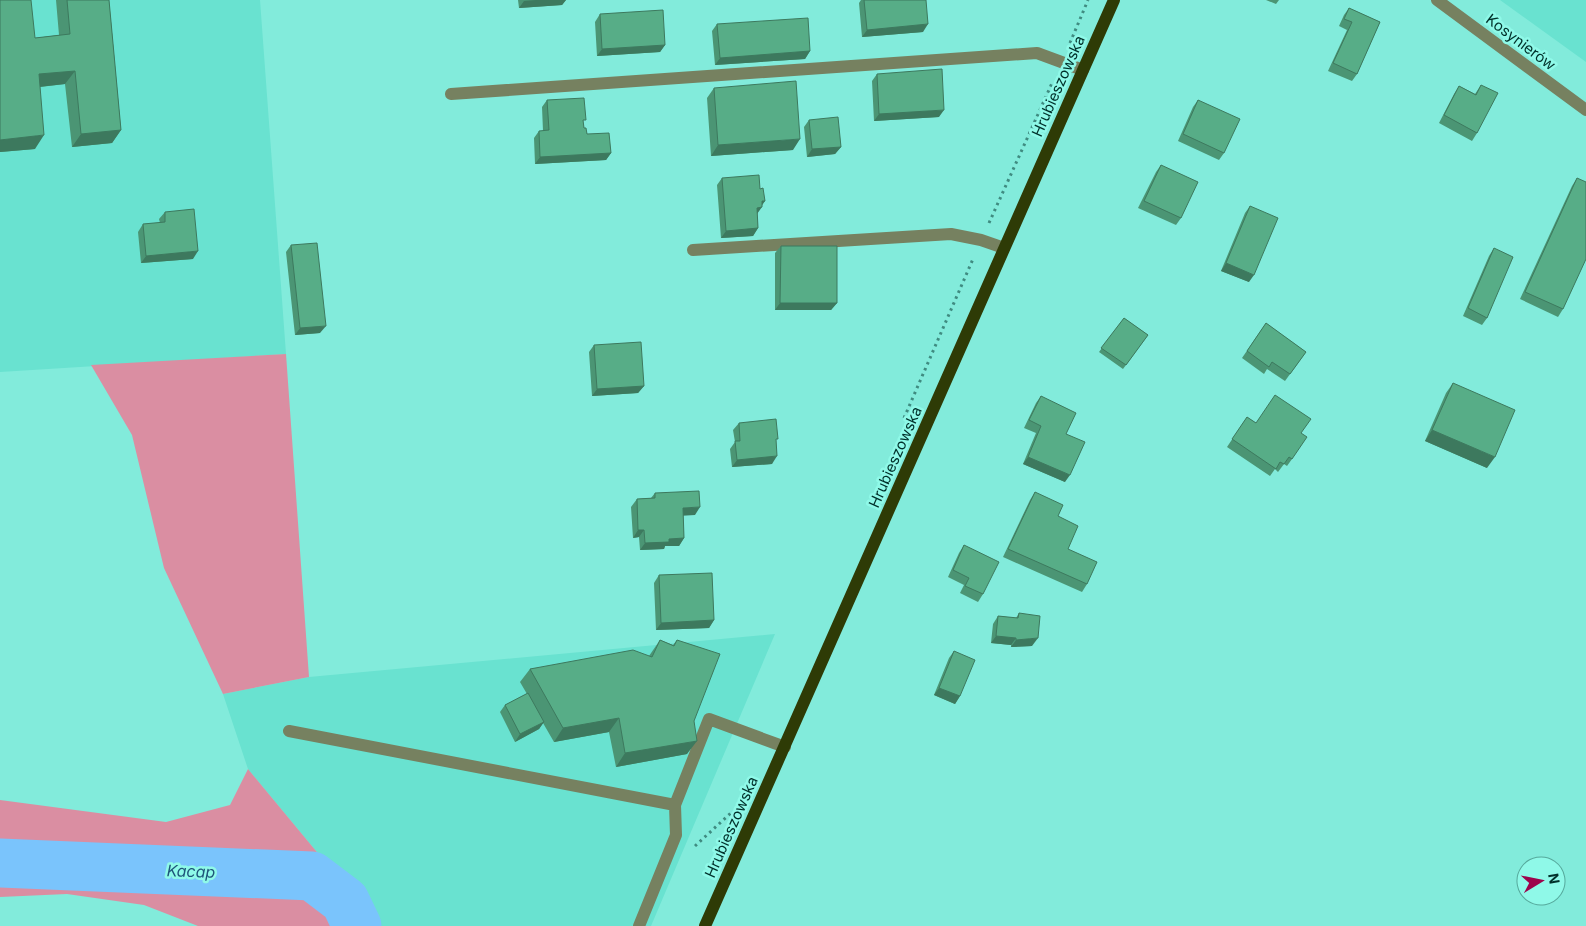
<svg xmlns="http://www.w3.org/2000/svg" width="1586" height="926" viewBox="0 0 1586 926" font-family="Inter,sans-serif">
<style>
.built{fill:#69e2d0}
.green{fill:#da8ea2}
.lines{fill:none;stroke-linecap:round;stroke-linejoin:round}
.river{stroke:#7ac4fc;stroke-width:49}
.path{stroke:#3f8b80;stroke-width:3;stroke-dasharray:2.5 4;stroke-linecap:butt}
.minor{stroke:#768160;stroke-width:12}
.major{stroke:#2e3b06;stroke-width:12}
.wall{fill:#4b9574}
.shaded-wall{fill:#3d795e}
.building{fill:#57ad87;stroke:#3d795e}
.labels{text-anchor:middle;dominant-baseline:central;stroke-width:5;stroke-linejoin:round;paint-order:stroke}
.street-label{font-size:15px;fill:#00302a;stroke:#8ff9e8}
.water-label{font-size:16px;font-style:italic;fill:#1f557a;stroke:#8ff9e8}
</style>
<rect width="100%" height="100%" fill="#82ebdb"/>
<!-- built -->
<path class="built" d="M0 0H260L286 354 0 372Z
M1500 0H1586V62Z
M775 634 651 926H370L355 898 248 769 223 694 309 677Z"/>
<!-- green -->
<path class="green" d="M286 354 309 677 223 694 164 568 132 435 91 365Z
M248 769 355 898 370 926H198L144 905 67 894 0 897V800L166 822 230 805Z"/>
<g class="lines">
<!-- river -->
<path class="river" d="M0 863 312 876 345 901 357 926"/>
<!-- path -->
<path class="path" d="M1070 43 1088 0
M989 223 1053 81
M904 418 973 259
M695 846 733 811"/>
<!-- minor -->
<path class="minor" d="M1437 0 1586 110
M451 94 1037 53 1083 70
M693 250 951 234 981 240 1004 248
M289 731 675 805 709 719 785 747
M639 926 676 835 675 805"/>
<!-- major -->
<path class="major" d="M705 926 1114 0"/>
</g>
<!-- wall -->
<path class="wall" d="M0 0 35 38 59 35 56 0H109L121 130 112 143 72 147 65 84 40 87 35 149 0 152Z
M518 0H566L562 5 519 8Z
M861 0H926L923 32 862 37 859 3Z
M1266 0H1279L1276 4Z
M1349 8 1380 22 1357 74 1352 81 1328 71 1347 30 1339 26 1344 15Z
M600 14 665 45 660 52 597 56 595 22Z
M717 24 810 51 805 59 715 65 712 31Z
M877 74 939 117 874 121 872 81Z
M1481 85 1477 133 1472 141 1439 123 1454 94 1459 86 1475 94Z
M714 88 793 150 711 156 707 98Z
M547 100 583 124 584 128 587 134 611 153 606 160 535 164 534 138 539 131H543L542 107Z
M1198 100 1224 153 1219 160 1178 141 1193 107Z
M809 120 841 147 835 154 807 157 804 127Z
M1161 165 1181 218 1176 225 1138 208 1156 172Z
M722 178 760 189 765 201 757 213 758 228 753 236 721 238 717 185Z
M1577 178 1563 309 1558 317 1520 299 1572 186Z
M1250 206 1249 282 1221 271 1245 213Z
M165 212 193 259 141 263 138 232 143 224 160 223 159 219Z
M291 245 320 333 295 335 286 252Z
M781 246 837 303 831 310H775V253Z
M1494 248 1487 318 1482 325 1463 316 1489 256Z
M1124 318 1148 335 1123 369 1099 352Z
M1266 323 1306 352 1285 381 1267 369 1264 374 1242 358Z
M594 345 644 386 638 393 592 396 589 352Z
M1453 383 1487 468 1425 441 1446 393Z
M1041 396 1066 434 1065 482 1023 464 1036 433 1024 428 1036 403Z
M1247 417 1256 423 1301 433 1292 459 1287 466 1284 464 1278 472 1275 469 1270 476 1227 447Z
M739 423 776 442 772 464 732 467 730 449 735 442 733 430Z
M1035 492 1058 516 1068 549 1087 584 1082 592 1003 557 1030 500Z
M655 493 695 515H683L684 538 679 546H665L664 549 640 550 639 537 633 538 631 507 637 499 651 498Z
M964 545 983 594 978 602 960 593 964 585 948 577 959 553Z
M659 575 714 620 709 628 656 630 654 583Z
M1019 613 1032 646 1011 647V645L991 643 993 624 998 616 1016 618Z
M660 640 673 645 677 640 694 721 687 754 616 767 609 732 554 742 543 723 539 729 515 742 500 712 505 705 527 694 520 682 530 669 649 656Z
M954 651 960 696 955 704 934 695 949 658Z"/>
<!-- shaded-wall -->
<path class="shaded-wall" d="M536 0H566L562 5 519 8 524 1Z
M928 24 923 32 862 37 867 30Z
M665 45 660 52 597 56 602 49Z
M810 51 805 59 715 65 720 58Z
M75 71 65 84 29 88 39 74Z
M944 110 939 117 874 121 879 114Z
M121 130 112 143 72 147 81 134Z
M44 135 35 149 0 152V140Z
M800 139 793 150 711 156 718 145Z
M841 147 835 154 807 157 812 149Z
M611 153 606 160 535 164 540 157Z
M762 201H765L760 207H762L757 214 752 215Z
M758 228 753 236 721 238 726 231Z
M198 251 193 259 141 263 146 256Z
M1226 263 1254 275 1249 282 1221 271Z
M780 303H837L831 310H775Z
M326 326 320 333 295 335 300 328Z
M644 386 638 393 592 396 597 389Z
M1432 430 1495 457 1487 468 1425 441Z
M777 456 772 464 732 467 737 460Z
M1028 457 1070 475 1065 482 1023 464Z
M700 507 695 515 678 516 683 508Z
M638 530H644L639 537 633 538Z
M684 538 679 546H665L664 549 640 550 645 543 669 539Z
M714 620 709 628 656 630 661 623Z
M996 636 1016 638 1011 645 991 643Z
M1038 638 1032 646 1011 647 1016 640Z
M939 688 960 696 955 704 934 695Z
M619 718 609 732 554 742 563 728Z
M544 722 539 729 515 742 520 734Z
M697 741 687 754 616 767 625 753Z"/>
<!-- building -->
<path class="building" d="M0 0H31L35 38 70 34 67 0H109L121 130 81 134 75 71 39 74 44 135 0 140Z
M864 0H926L928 24 867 30Z
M1349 8 1380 22 1357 74 1333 63 1352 22 1344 19Z
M663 10 665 45 602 49 600 14Z
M808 18 810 51 720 58 717 24Z
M942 69 944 110 879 114 877 74Z
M796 81 800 139 718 145 714 88Z
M1481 85 1498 93 1477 133 1444 115 1459 86 1476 95Z
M584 98 586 120H583L584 128H586L587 134 609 133 611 153 540 157 539 131 549 130 547 100Z
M1198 100 1240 119 1224 153 1183 134Z
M838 117 841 147 812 149 809 120Z
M1161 165 1198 182 1181 218 1144 201Z
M759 175 760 189 763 188 765 201H762V207L757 208 758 228 726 231 722 178Z
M1577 178 1586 182V259L1563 309 1525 292Z
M1250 206 1278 218 1254 275 1226 263Z
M194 209 198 251 146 256 143 224 165 222V212Z
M317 243 326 326 300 328 291 245Z
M781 246H837V303H780Z
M1494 248 1513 257 1487 318 1468 308Z
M1124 318 1148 335 1126 365 1101 348Z
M1266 323 1306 352 1290 374 1272 362 1269 367 1247 351Z
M641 342 644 386 597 389 594 345Z
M1453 383 1515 410 1495 457 1432 430Z
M1275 395 1311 419 1301 433 1307 437 1292 459 1289 457 1284 464 1280 462 1276 469 1232 439 1247 417 1256 423Z
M1041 396 1076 413 1066 434 1085 442 1070 475 1028 457 1041 426 1029 420Z
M776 419 778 439H776L777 456 737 460 735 441H740L739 423Z
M699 491 700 507 683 508 684 538 669 539V542L645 543 644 530H638L637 499 655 498V493Z
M1035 492 1063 505 1058 516 1078 526 1068 549 1097 562 1087 584 1008 549Z
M964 545 999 562 983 594 965 586 969 578 953 570Z
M712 573 714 620 661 623 659 575Z
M1019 613 1040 616 1038 638 1016 640V638L996 636 998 616 1018 618Z
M660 640 674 646 677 640 720 654 694 721 697 741 625 753 619 718 563 728 530 669 633 650 652 657Z
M954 651 975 660 960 696 939 688Z
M528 693 544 722 520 734 505 705Z"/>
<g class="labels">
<!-- street labels -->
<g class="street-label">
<text transform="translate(1521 42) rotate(37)">Kosynierów</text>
<text transform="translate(1058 86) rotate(-66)">Hrubieszowska</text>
<text transform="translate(895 457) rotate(-66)">Hrubieszowska</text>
<text transform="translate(731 827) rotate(-66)">Hrubieszowska</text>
</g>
<!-- water labels -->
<g class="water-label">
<text transform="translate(191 871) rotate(2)">Kacap</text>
</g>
</g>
<!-- north arrow -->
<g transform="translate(1541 881) rotate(80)"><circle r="24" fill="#8ff9e8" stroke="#56a99c"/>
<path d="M0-4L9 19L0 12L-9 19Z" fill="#9d044c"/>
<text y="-8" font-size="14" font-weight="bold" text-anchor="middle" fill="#00302a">N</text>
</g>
</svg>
